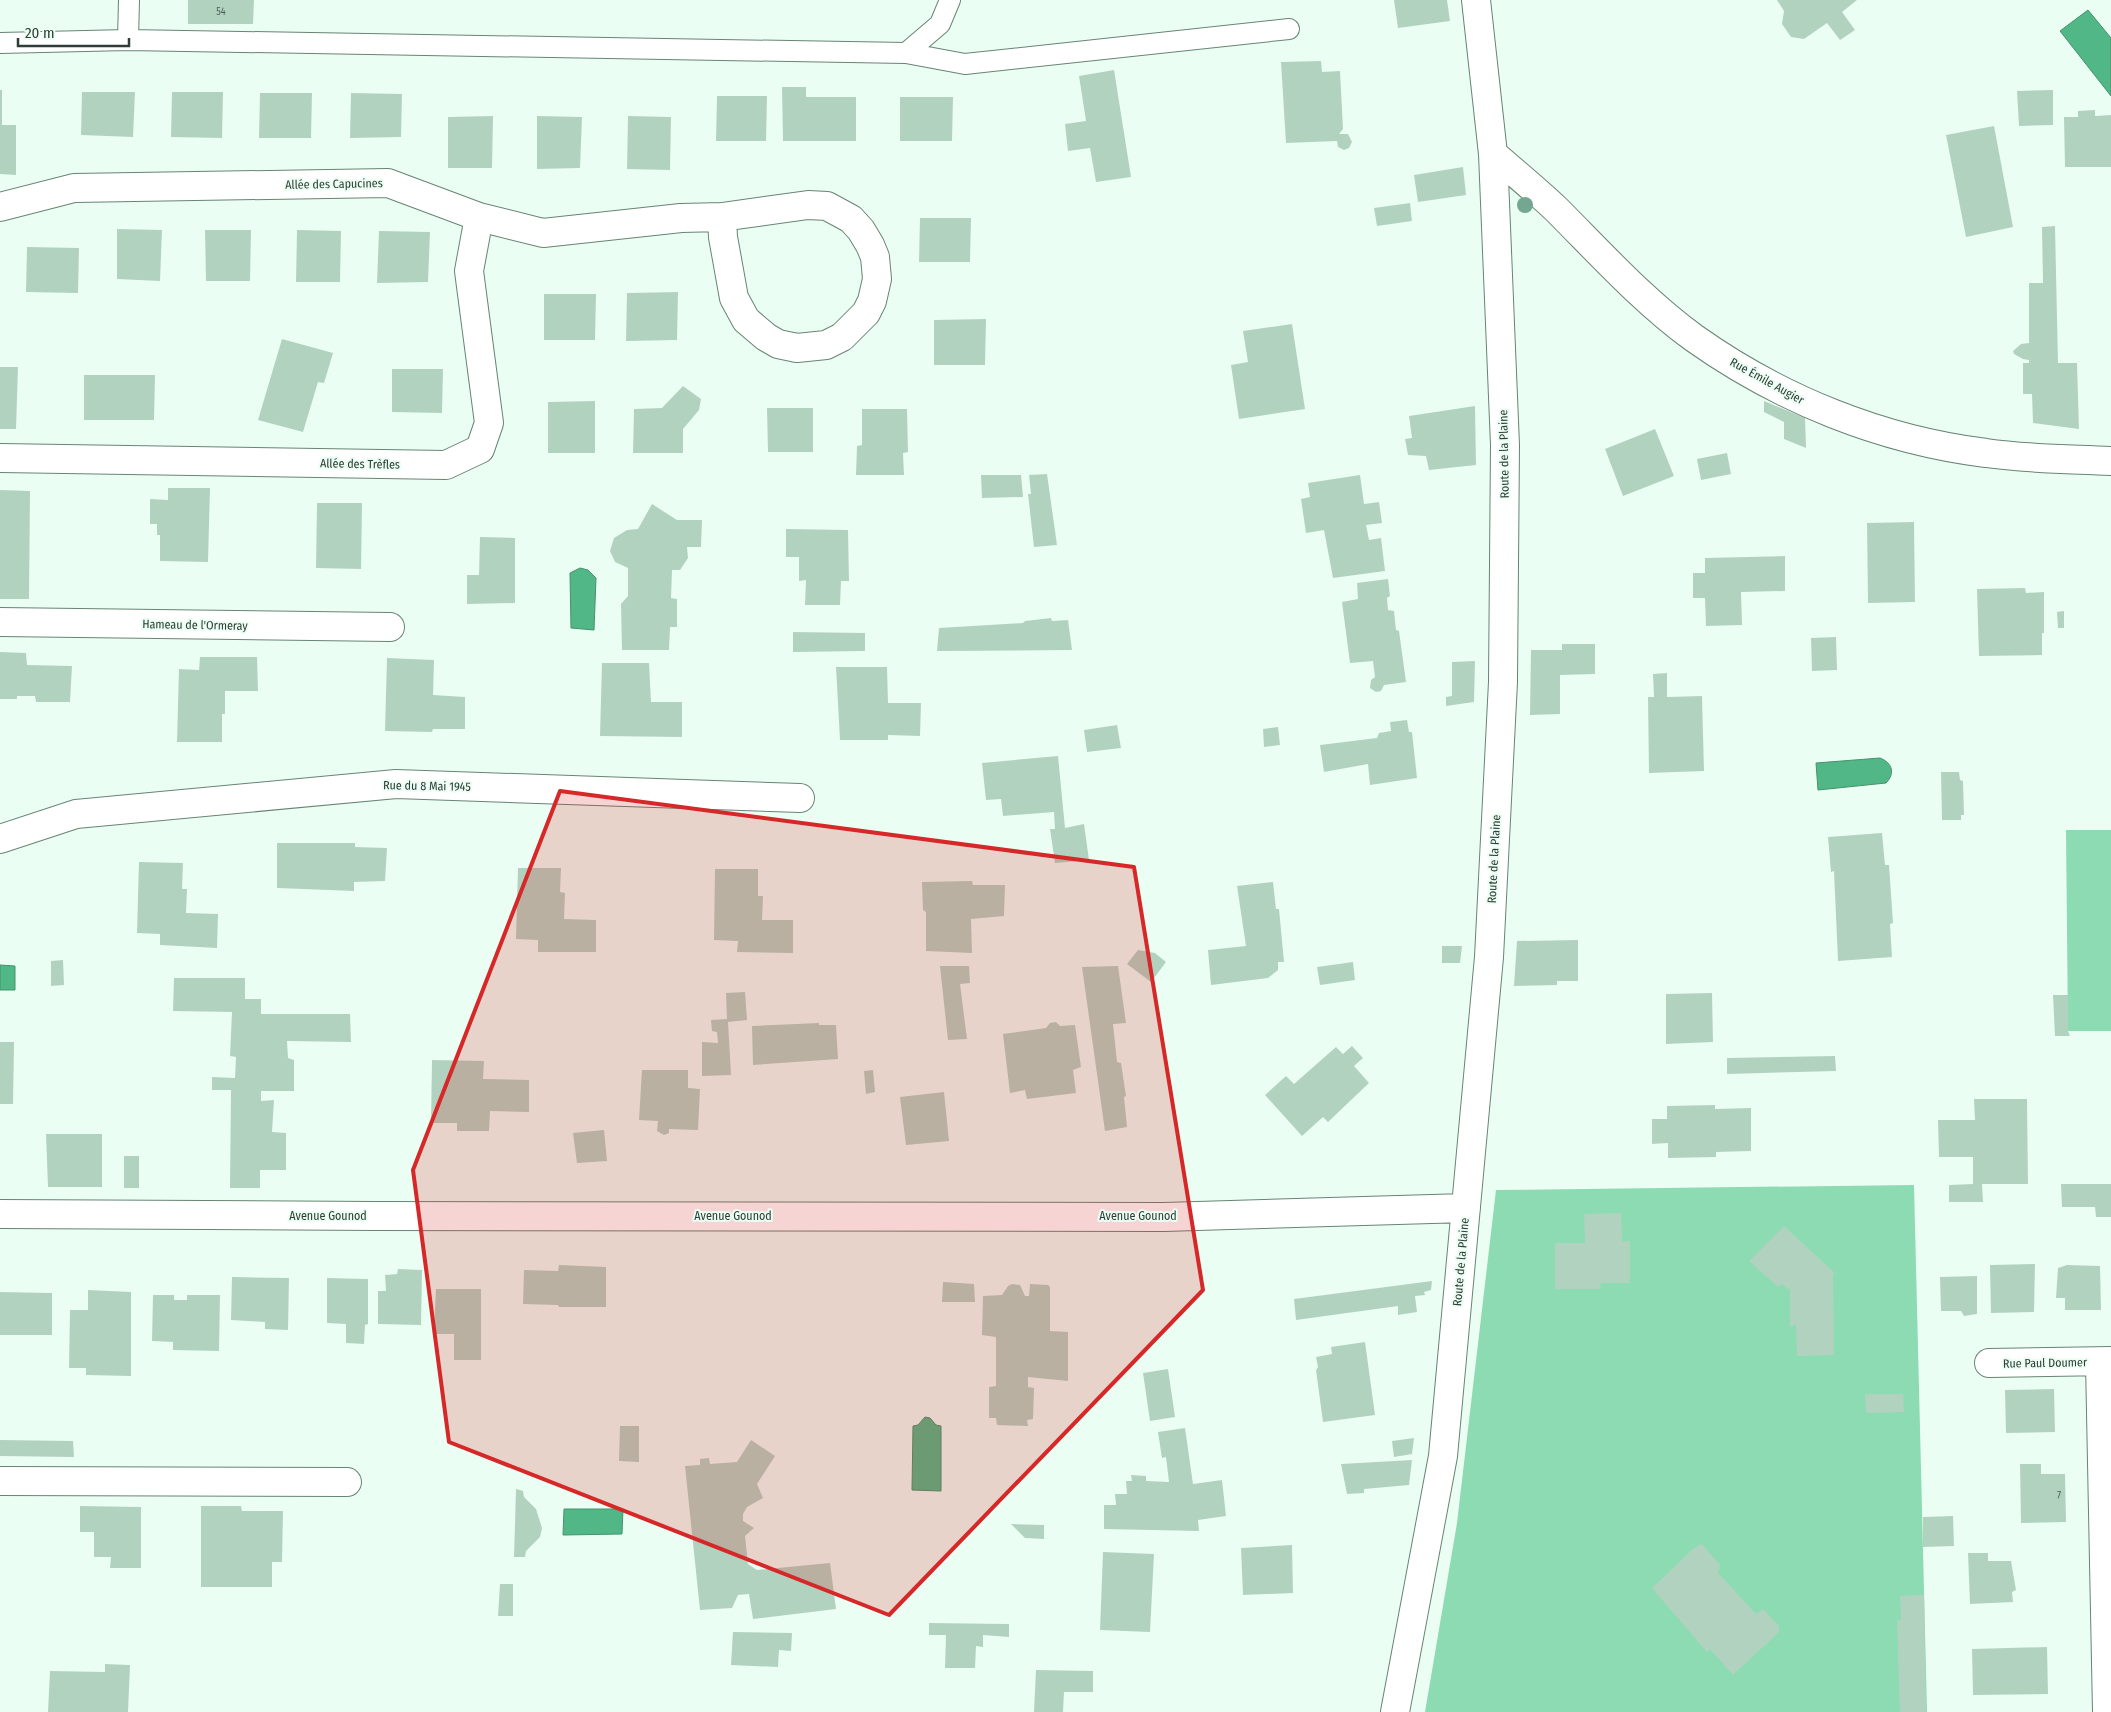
<svg xmlns="http://www.w3.org/2000/svg" width="2111" height="1712" viewBox="0 0 2111 1712" font-family="'Fira Sans Condensed',sans-serif">
<style>
.green{fill:#8ddbb2}
.water{fill:#51b786;stroke:#47926e}
.building{fill:#b2d2c0}
.lines{fill:none;stroke-linecap:round;stroke-linejoin:round}
.lane-casing{stroke:#678474;stroke-width:22}
.street-casing{stroke:#678474;stroke-width:30}
.lane{stroke:#fff;stroke-width:20}
.street{stroke:#fff;stroke-width:28}
.tree{fill:#74a791}
.marked{fill:#d62828;fill-opacity:0.2;stroke:#d62828;stroke-width:4;stroke-linejoin:round}
.labels{text-anchor:middle;dominant-baseline:central;stroke-width:4;stroke-linejoin:round;paint-order:stroke}
.number-label{font-size:10px;fill:#506258}
.street-label{font-size:12px;fill:#303d36;stroke:#ebfef3}
</style>
<rect width="100%" height="100%" fill="#ebfef3"/>
<!-- green -->
<path class="green" d="M2066 830H2111V1031H2068Z
M1914 1185 1927 1712H1425L1457 1523 1496 1190Z"/>
<!-- water -->
<path class="water" d="M2088 10 2111 38V96L2060 31Z
M580 568 588 570 596 578 594 630 571 628 570 573Z
M1880 758C1893 763 1895 774 1886 783L1818 790 1816 763Z
M0 965 15 966V990H0Z
M925 1417 930 1418 936 1425 941 1426V1491L912 1490 913 1426 918 1425Z
M564 1509H623L622 1534 563 1535Z"/>
<!-- building -->
<path class="building" d="M188 0H254L253 24H188Z
M1394 0H1447L1450 21 1398 28Z
M1777 0H1857L1842 12 1855 30 1840 40 1827 23 1804 39 1791 37 1782 24 1784 11Z
M1321 61 1322 72 1340 71 1343 129 1339 134H1348L1352 142 1349 148 1344 150 1338 147 1337 141 1286 143 1281 62Z
M1114 70 1131 177 1096 182 1090 148 1068 151 1065 124 1086 121 1079 76Z
M782 87H806V97H856V141H783Z
M0 90H2V125H16V175L0 174Z
M2053 90V125L2019 126 2017 91Z
M82 92H135L133 137 81 135Z
M172 92H223L222 138 171 137Z
M260 93H312L311 138H259Z
M351 93 402 94 401 137 350 138Z
M717 96H767L766 141H716Z
M900 97H953L952 141H900Z
M2095 110V116L2111 115V167H2065L2064 117H2078V111Z
M493 116 492 168H448V117Z
M537 116 582 117 580 168 537 169Z
M628 116 671 117 670 170 627 169Z
M1994 126 2013 227 1966 237 1946 135Z
M1463 167 1466 195 1418 202 1414 175Z
M1410 203 1412 221 1377 226 1374 208Z
M920 218H971L970 262H919Z
M2055 226 2058 363H2077L2079 429 2033 423 2032 394H2023V363H2029V360L2023 359 2014 354 2013 351 2021 344 2029 343V283H2043L2042 227Z
M117 229 162 230 160 281 117 279Z
M205 230H251L250 281H206Z
M297 230 341 231 340 282H296Z
M379 231 430 232 428 282 377 283Z
M27 247 79 248 78 293 26 292Z
M678 292 677 340 626 341 627 293Z
M544 294H596L595 340H544Z
M986 319 985 365H934V320Z
M1292 324 1305 409 1239 419 1231 365 1248 362 1243 331Z
M282 339 333 353 324 383 318 382 303 432 258 420Z
M0 367H18L16 429H0Z
M392 369H443L442 413 392 412Z
M84 375H155L154 420H84Z
M683 386 701 399 699 410 683 429V453H633L634 409 662 408Z
M595 401V453H548V402Z
M1764 401 1805 418 1806 448 1784 439V422L1764 412Z
M1475 406 1476 465 1429 470 1426 456 1408 455 1405 439 1412 438 1409 416Z
M767 408H813V452H768Z
M862 409H907L908 452 903 453 904 475H856L857 446 862 445Z
M1655 429 1674 476 1623 496 1605 449Z
M1727 453 1731 474 1701 480 1697 459Z
M1047 474 1057 545 1034 547 1028 494H1031L1029 475Z
M981 475H1021L1023 497 982 498Z
M1360 475 1364 504 1379 502 1382 523 1366 525 1369 540 1381 538 1385 571 1333 578 1324 530 1306 533 1301 499 1310 497 1308 483Z
M168 488H210L208 562 160 561V535H157V524H150V499L168 500Z
M0 490 30 491 29 599H0Z
M317 503H362L361 569 316 568Z
M652 504 677 520H702L701 547H687L688 558 680 570H672L671 598 677 599V627H670L669 650H622L621 604 628 596V568L615 562 610 551 614 538 627 530 638 529Z
M1914 522 1915 602 1868 603 1867 523Z
M786 529 848 530 849 581H841L840 605H805L806 580 799 581V557H786Z
M480 537 515 538V603L467 604V575H479Z
M1785 556V591L1741 592 1742 625 1706 626 1705 598H1693V573H1705V558Z
M1388 579 1390 596 1387 598 1388 610 1394 611 1396 630 1399 631 1406 682 1384 685 1381 691 1376 692 1370 688 1371 680 1375 677 1373 661 1350 663 1342 602 1358 599 1357 583Z
M2025 588 2026 593 2044 592V633H2042V655L1979 656 1977 589Z
M2064 611V628H2058L2057 612Z
M1051 618 1052 621 1068 620 1072 650 937 651 939 628 1023 623 1025 621Z
M793 632 865 633V651L793 652Z
M1836 637 1837 670 1812 671 1811 638Z
M1562 644H1595V674L1560 675V714L1530 715 1531 650H1562Z
M0 652 26 653 27 665 72 666 70 702H36L35 696H17V699H0Z
M200 657H257L258 691H225V714H222V742H177L179 669 199 670Z
M387 658 434 660 433 695 465 697V729H433L432 732 385 731Z
M1475 661 1474 702 1446 706V697L1452 696V662Z
M602 663H649L651 702H682V737L600 736Z
M836 667H887L888 703H921L920 736 888 735V740H840Z
M1667 673V697L1702 696 1704 771 1649 773 1648 697H1654L1653 674Z
M1407 720 1409 732H1412L1417 778 1370 785 1368 764 1324 772 1320 745 1377 738 1379 733 1391 731 1390 722Z
M1117 725 1121 748 1087 752 1084 730Z
M1278 727 1280 745 1264 747 1263 729Z
M1058 756 1065 828 1084 824 1089 860 1055 863 1050 829H1055L1054 812 1003 816 1001 799 986 800 982 763Z
M1941 772H1959L1960 780 1963 781 1964 815H1961V820H1942Z
M1882 833 1885 865H1889L1893 923 1890 924 1892 957 1838 961 1834 871 1831 872 1828 837Z
M277 843H355V847L387 848 385 881 354 882V891L277 888Z
M139 862 183 863 182 889H187L186 913 218 914 217 948 160 945V934L137 933Z
M518 868H561L560 892 565 893 564 919 596 920V952H538V940L516 939Z
M715 869H758V896H763L762 920H793V953L737 952 738 941 714 940Z
M972 881 973 885H1005L1004 916 971 919 972 953 926 951V912L923 910 922 882Z
M1273 882 1276 909H1279L1284 962H1278V970L1268 978 1211 985 1208 950 1246 946 1237 886Z
M1578 940V981H1557V985L1514 986 1517 941Z
M1442 946H1462L1460 963H1442Z
M1138 950 1155 953 1166 962 1151 982 1127 964Z
M63 960 64 985 51 986V961Z
M1353 962 1355 980 1320 985 1317 967Z
M940 966H969L970 983 960 984 967 1039 948 1040Z
M1118 966 1126 1023 1113 1024 1117 1062 1121 1063 1126 1096 1124 1097 1127 1127 1105 1131 1082 967Z
M174 978H245V999H261V1014H350L351 1042 287 1041 288 1058 294 1060V1091H261V1101L274 1100 272 1132 286 1133V1170H260V1188H230L231 1090H212V1077L235 1078 236 1057 230 1056 232 1012 173 1011Z
M745 992 747 1020 728 1022 731 1075 702 1076V1042L718 1043 717 1032 712 1031 711 1020 727 1019 726 993Z
M1712 993 1713 1042 1666 1044V994Z
M2053 995H2068V1031L2070 1036H2055Z
M1056 1022 1060 1026 1075 1025 1081 1067 1073 1070 1076 1093 1027 1099 1025 1090 1010 1093 1003 1034 1046 1028 1050 1023Z
M819 1023V1025H836L838 1059 753 1065 752 1026Z
M0 1042H14L13 1104H0Z
M1352 1046 1363 1058 1354 1066 1369 1083 1328 1122 1323 1117 1302 1136 1265 1095 1286 1076 1294 1084 1336 1047 1343 1054Z
M1835 1056 1836 1071 1727 1074V1058Z
M432 1060 484 1061 483 1079 529 1080V1112L490 1111 489 1131H457V1123H431Z
M642 1070H688V1088L700 1089 698 1130 669 1129V1133L664 1135 657 1131 658 1121 639 1120Z
M873 1070 875 1092 866 1094 864 1071Z
M944 1092 949 1141 906 1145 900 1097Z
M1974 1099H2027L2028 1184H1982L1983 1202H1949V1185L1973 1184V1157H1939L1938 1120H1975Z
M1715 1105V1109L1751 1108V1151L1716 1152V1157L1668 1158V1143L1652 1144V1119H1667V1106Z
M604 1130 607 1161 577 1163 573 1133Z
M46 1134H102V1187H48Z
M124 1156H139V1188H124Z
M2061 1184H2111V1217H2096L2095 1207H2062Z
M1621 1213 1622 1242 1630 1241V1283H1600L1601 1289H1555V1243H1585L1584 1214Z
M1784 1226 1835 1273 1833 1274 1834 1355 1797 1356 1796 1324 1790 1327V1290L1782 1284 1778 1287 1749 1261Z
M2035 1264 2034 1312 1991 1313 1990 1265Z
M559 1265 606 1267V1307H559L558 1305 523 1304 524 1270 558 1271Z
M2067 1265 2100 1266 2101 1310H2065V1298H2056L2058 1268Z
M398 1269 422 1270 421 1325 378 1324V1291H386L385 1275 397 1274Z
M1977 1276V1314L1964 1316 1961 1311H1941L1940 1277Z
M232 1277 289 1278 288 1330 265 1329V1322L231 1320Z
M327 1278 368 1279V1324L365 1325 364 1344 346 1343V1324L327 1323Z
M1432 1281 1431 1290 1424 1292 1425 1295 1415 1296 1417 1312 1398 1315V1306L1296 1320 1294 1299Z
M943 1282 974 1284 975 1302H942Z
M1012 1284 1020 1285 1025 1296H1029L1030 1284 1048 1285 1050 1287V1331L1068 1332V1381L1028 1377V1387L1034 1388 1033 1419 1027 1420 1028 1426 997 1425 996 1418H989V1387L996 1386V1337L982 1335 983 1296 1002 1295 1008 1286Z
M436 1289H481V1360H454V1334H434Z
M88 1290 131 1292V1376L86 1375V1368H69L70 1310H88Z
M0 1292 52 1293V1335H0Z
M153 1295H174V1300H187V1295H220L219 1351 173 1350V1342L152 1341Z
M1365 1342 1375 1415 1323 1422 1316 1370 1318 1367 1316 1357 1332 1354 1331 1347Z
M1168 1369 1175 1417 1150 1421 1143 1373Z
M2054 1389 2055 1432 2006 1433 2005 1390Z
M1865 1394H1903L1904 1412 1866 1413Z
M620 1426H639V1462L619 1461Z
M1185 1428 1193 1484 1222 1480 1226 1516 1198 1520 1199 1531 1104 1529V1505H1116L1115 1494H1127L1126 1481H1132L1131 1475 1146 1476V1481L1169 1482 1166 1457 1162 1458 1158 1432Z
M1414 1438 1412 1454 1394 1457 1392 1441Z
M0 1440 73 1441 74 1457 0 1456Z
M751 1440 775 1456 757 1484 763 1498 747 1507 743 1514V1521L754 1528 745 1536 748 1564 757 1570 830 1563 836 1609 753 1619 749 1594 738 1595 732 1608 700 1610 685 1466 700 1465V1459L709 1458 710 1464 737 1462Z
M1412 1460 1409 1485 1364 1489V1493L1347 1494 1341 1464Z
M2020 1464H2041V1474H2065L2066 1522 2021 1523Z
M516 1489 523 1491 524 1497 536 1509 542 1528 540 1537 526 1551 525 1557H514Z
M80 1506 141 1507V1568H110L111 1557H94V1532H80Z
M201 1506H241L242 1511H283L282 1562H272V1587H201Z
M1953 1516 1954 1546 1923 1547V1517Z
M1011 1524 1044 1525V1539L1025 1538Z
M1702 1544 1720 1565 1718 1573 1756 1614 1763 1609 1779 1626V1632L1733 1675 1710 1649 1707 1652 1652 1588 1694 1548Z
M1292 1545 1293 1593 1243 1595 1241 1548Z
M1103 1552 1154 1554 1150 1632 1100 1630Z
M1968 1553H1988V1561H2011L2016 1590 2012 1592 2013 1602 1970 1604Z
M500 1584H513V1616H498Z
M1924 1595 1926 1712H1900L1897 1620 1901 1619 1900 1596Z
M929 1623 1009 1624V1637L983 1635V1647L976 1646 975 1668H945L946 1635H929Z
M733 1632 792 1633 791 1651 779 1650 778 1667 731 1665Z
M2047 1647 2048 1694 1973 1695 1972 1649Z
M105 1664 130 1665 128 1712H48L50 1671 105 1672Z
M1036 1670 1093 1671V1692H1064L1063 1712H1034Z"/>
<g class="lines">
<defs>
<path id="lane" d="M128 40 129 0
M0 43 128 40 906 53 940 24 950 0
M906 53 965 64 1289 29"/>
<path id="street" d="M1493 154C1514 172 1536 190 1556 209 1600 253 1643 301 1694 338 1780 399 1881 440 1986 453 2027 459 2070 459 2111 461
M0 207 74 188 388 183 479 217 543 233 681 218 722 217 808 205 827 206 851 219 861 230 870 245 875 257 877 279 872 301 866 313 842 337 826 345 797 348 778 344 766 337 746 320 734 298 723 237 722 217
M0 458 446 465 480 449 489 423 469 271 479 217
M0 622 390 627
M0 839 76 814 396 784 800 798
M0 1214 375 1216 1164 1217 1466 1208
M2100 1362 2107 1712
M1989 1363 2111 1361
M0 1481 347 1482
M1395 1712 1443 1456 1489 957 1503 682 1505 445 1493 154 1476 0"/>
</defs>
<!-- lane casing -->
<use href="#lane" class="lane-casing"/>
<!-- street casing -->
<use href="#street" class="street-casing"/>
<!-- lane -->
<use href="#lane" class="lane"/>
<!-- street -->
<use href="#street" class="street"/>
</g>
<!-- trees -->
<circle class="tree" cx="1525" cy="205" r="8"/>
<!-- marked area -->
<path class="marked" d="M560 791 1134 867 1203 1290 889 1615 449 1442 413 1170Z"/>
<g class="labels">
<!-- number labels -->
<g class="number-label">
<text x="221" y="12">54</text>
<text x="2059" y="1496">7</text>
</g>
<!-- street labels -->
<g class="street-label">
<text transform="translate(334 184) rotate(-1)">Allée des Capucines</text>
<text transform="translate(1767 381) rotate(29)">Rue Émile Augier</text>
<text transform="translate(1504 454) rotate(-91)">Route de la Plaine</text>
<text transform="translate(360 464) rotate(1)">Allée des Trèfles</text>
<text transform="translate(195 625) rotate(1)">Hameau de l'Ormeray</text>
<text transform="translate(427 786) rotate(1)">Rue du 8 Mai 1945</text>
<text transform="translate(1494 859) rotate(-87)">Route de la Plaine</text>
<text x="328" y="1216">Avenue Gounod</text>
<text x="733" y="1216">Avenue Gounod</text>
<text x="1138" y="1216">Avenue Gounod</text>
<text transform="translate(1461 1262) rotate(-85)">Route de la Plaine</text>
<text transform="translate(2045 1363) rotate(-1)">Rue Paul Doumer</text>
</g>
</g>
<!-- scale -->
<path d="M18 38v8h111v-8" fill="none" stroke="#303d36" stroke-width="2.5"/>
<text x="25" y="38" font-size="15" fill="#303d36" stroke="#ebfef3" stroke-width="4" paint-order="stroke">20 m</text>
</svg>
